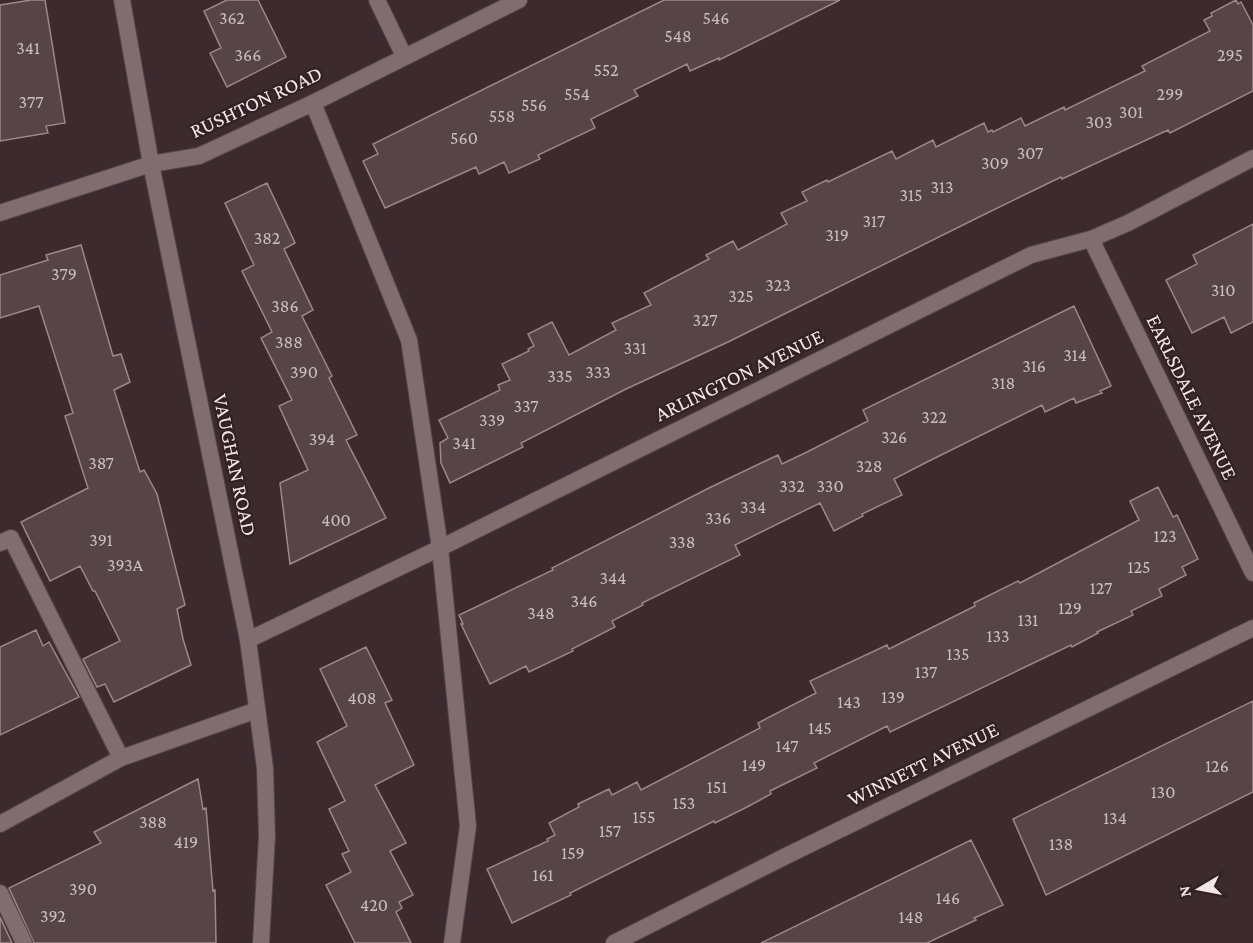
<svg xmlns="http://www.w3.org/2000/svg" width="1253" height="943" viewBox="0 0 1253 943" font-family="'Crimson Pro',serif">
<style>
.building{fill:#574447;stroke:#9d878b;stroke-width:1.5}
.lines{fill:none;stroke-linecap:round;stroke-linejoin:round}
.service-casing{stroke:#544649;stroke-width:18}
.minor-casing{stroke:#544649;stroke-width:18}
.tertiary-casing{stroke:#544649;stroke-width:18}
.service{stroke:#816c70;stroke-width:16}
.minor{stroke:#816c70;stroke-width:16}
.tertiary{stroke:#816c70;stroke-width:16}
.labels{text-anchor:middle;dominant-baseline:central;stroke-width:4.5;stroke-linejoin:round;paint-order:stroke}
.number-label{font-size:18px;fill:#ccbec0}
.street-label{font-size:21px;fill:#f3e7e9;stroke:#312124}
</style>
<rect width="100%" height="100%" fill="#3c2a2e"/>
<!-- building -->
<path class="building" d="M31 0H45L65 123 46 126 48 133 0 141V5Z
M227 0H258L286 57 227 87 210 53 221 48 204 11Z
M664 0H840L719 60V58L690 71 687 64 634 90 638 96 591 119 595 128 538 155 540 159 509 173 504 162 479 174 476 167 385 208 363 161 378 154 373 144Z
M1236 0 1238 4 1241 2 1253 25V91L1170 133 1168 130 1062 179 1061 177 981 216 728 342 626 389 521 443 523 447 450 483 441 463 440 443 448 438 439 420 500 390 498 385 510 380 502 364 529 351 528 349 534 346 528 334 552 322 569 355 616 330 612 323 651 305 644 293 709 259 706 255 733 241 738 250 787 224 781 213 807 201 802 192 827 180 828 182 892 151 896 159 933 140 936 147 984 123 988 132 992 130 993 132 1021 118 1025 126 1064 107 1065 110 1145 71 1142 66 1210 31 1204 20 1212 16 1211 13Z
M267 183 295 243 284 249 313 310 302 316 332 376 329 378 357 435 346 440 386 518 290 564 280 483 308 470 279 406 292 400 261 338 272 332 242 271 254 265 225 203Z
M1253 224V322L1231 333 1224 317 1192 333 1166 280 1197 264 1193 255Z
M81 245 113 356 121 354 130 382 114 390 140 472 144 470 157 494 185 605 177 609 183 639 191 665 114 702 105 684 97 687 83 659 120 641 95 591H93L80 566 50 581 21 522 88 488 65 416 73 413 39 306 0 318V275L48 260 46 255Z
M1074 306 1111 386 1100 391 1102 393 1076 403 1074 398 1045 412 1042 405 925 463 894 479 902 495 862 514 863 516 834 531 820 503 735 545 740 555 642 603 643 605 612 621 615 627 572 649 573 651 529 672 526 666 490 684 461 624H463L459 615 553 570 552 568 711 487 778 455 782 464 807 452 868 421 863 410Z
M1158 487 1173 517 1177 515 1198 559 1182 567 1186 575 1159 589 1162 596 1131 611 1133 615 1097 632 1098 633 1072 647 1071 645 890 732 887 726 814 763 817 768 770 791 771 794 747 807 715 823 714 821 570 893 571 895 512 923 487 869 548 841 547 839 555 835 549 823 579 807 578 804 609 789 612 795 637 782 641 790 760 728 758 723 816 693 810 681 887 645 889 649 975 606 974 603 1018 581 1020 583 1139 520 1130 501Z
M36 630 43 646 49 642 79 697 0 735V647Z
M366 647 392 700 385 703 414 765 375 785 406 843 390 851 413 895 399 902 402 908 396 912 411 943H355L326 885 351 872 342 854 349 851 329 809 345 801 317 742 347 726 320 669Z
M1253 701V792L1046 895 1013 819Z
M198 779 203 809 206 808 213 891 215 890 216 943H34L9 888 101 843 94 832Z
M971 840 1003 905 974 918 976 920 927 943H761Z
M0 917 12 943H0Z"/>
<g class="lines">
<defs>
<path id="service" d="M377 0 404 56
M313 103 409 340 440 548 468 826 452 943
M0 543 11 538 121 758
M0 893 24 943"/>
<path id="minor" d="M0 213 151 164 199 156 313 103 519 0
M1091 239 1253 573
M248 640 440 548 1031 255 1091 239 1128 223 1253 158
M0 824 121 758 257 710
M614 943 786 856 1253 628"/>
<path id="tertiary" d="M122 0 151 164 248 640 265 768 267 836 261 943"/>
</defs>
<!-- service casing -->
<use href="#service" class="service-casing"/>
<!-- minor casing -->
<use href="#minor" class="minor-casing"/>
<!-- tertiary casing -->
<use href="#tertiary" class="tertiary-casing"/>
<!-- service -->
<use href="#service" class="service"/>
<!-- minor -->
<use href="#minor" class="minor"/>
<!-- tertiary -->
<use href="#tertiary" class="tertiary"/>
</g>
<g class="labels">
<!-- number labels -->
<g class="number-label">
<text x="232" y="18">362</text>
<text x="716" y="18">546</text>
<text x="678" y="36">548</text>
<text x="28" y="48">341</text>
<text x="248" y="55">366</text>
<text x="1230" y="55">295</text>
<text x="606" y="70">552</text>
<text x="577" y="94">554</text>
<text x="1170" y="94">299</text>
<text x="31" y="102">377</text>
<text x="534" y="105">556</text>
<text x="1131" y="112">301</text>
<text x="502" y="116">558</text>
<text x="1099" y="122">303</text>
<text x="464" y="138">560</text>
<text x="1030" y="153">307</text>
<text x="995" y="163">309</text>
<text x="942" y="187">313</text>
<text x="911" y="195">315</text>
<text x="874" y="221">317</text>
<text x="837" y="235">319</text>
<text x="267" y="238">382</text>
<text x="64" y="274">379</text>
<text x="778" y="285">323</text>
<text x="1223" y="290">310</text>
<text x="741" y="296">325</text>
<text x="285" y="306">386</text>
<text x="705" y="320">327</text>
<text x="289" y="342">388</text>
<text x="635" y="348">331</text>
<text x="1075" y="355">314</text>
<text x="1034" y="366">316</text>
<text x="304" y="372">390</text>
<text x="598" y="372">333</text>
<text x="560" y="376">335</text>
<text x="1003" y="383">318</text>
<text x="526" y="406">337</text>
<text x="934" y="417">322</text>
<text x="492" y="420">339</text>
<text x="894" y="437">326</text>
<text x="322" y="439">394</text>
<text x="464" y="443">341</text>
<text x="101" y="463">387</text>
<text x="869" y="466">328</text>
<text x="792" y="486">332</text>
<text x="830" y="486">330</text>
<text x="753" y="507">334</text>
<text x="718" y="518">336</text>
<text x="336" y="520">400</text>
<text x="1165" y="536">123</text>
<text x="101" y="540">391</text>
<text x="682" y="542">338</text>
<text x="125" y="565">393A</text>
<text x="1139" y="567">125</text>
<text x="613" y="578">344</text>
<text x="1101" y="588">127</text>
<text x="584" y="601">346</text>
<text x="1070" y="608">129</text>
<text x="541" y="613">348</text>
<text x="1028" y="620">131</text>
<text x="998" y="636">133</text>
<text x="958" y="654">135</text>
<text x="926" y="672">137</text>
<text x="893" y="697">139</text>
<text x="362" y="698">408</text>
<text x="849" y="702">143</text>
<text x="820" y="728">145</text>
<text x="787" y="746">147</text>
<text x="754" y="765">149</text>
<text x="1217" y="766">126</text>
<text x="717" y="787">151</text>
<text x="1163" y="792">130</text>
<text x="684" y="803">153</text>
<text x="644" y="817">155</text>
<text x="1115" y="818">134</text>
<text x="153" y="822">388</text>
<text x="610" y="831">157</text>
<text x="186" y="842">419</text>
<text x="1061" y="844">138</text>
<text x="573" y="853">159</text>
<text x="543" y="875">161</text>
<text x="83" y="889">390</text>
<text x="948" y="898">146</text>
<text x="374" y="905">420</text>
<text x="53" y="916">392</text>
<text x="911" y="917">148</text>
</g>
<!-- street labels -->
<g class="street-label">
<text transform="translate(256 102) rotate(-25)">RUSHTON ROAD</text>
<text transform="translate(739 375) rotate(-26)">ARLINGTON AVENUE</text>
<text transform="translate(1192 397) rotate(64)">EARLSDALE AVENUE</text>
<text transform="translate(235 465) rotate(78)">VAUGHAN ROAD</text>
<text transform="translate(923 764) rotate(-26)">WINNETT AVENUE</text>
</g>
</g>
<!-- north arrow -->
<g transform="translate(1199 889) rotate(260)" stroke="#312124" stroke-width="4.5" paint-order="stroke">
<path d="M0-4.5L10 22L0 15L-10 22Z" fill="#f3e7e9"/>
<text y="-9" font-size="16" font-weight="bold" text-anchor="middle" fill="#f3e7e9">N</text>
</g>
</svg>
